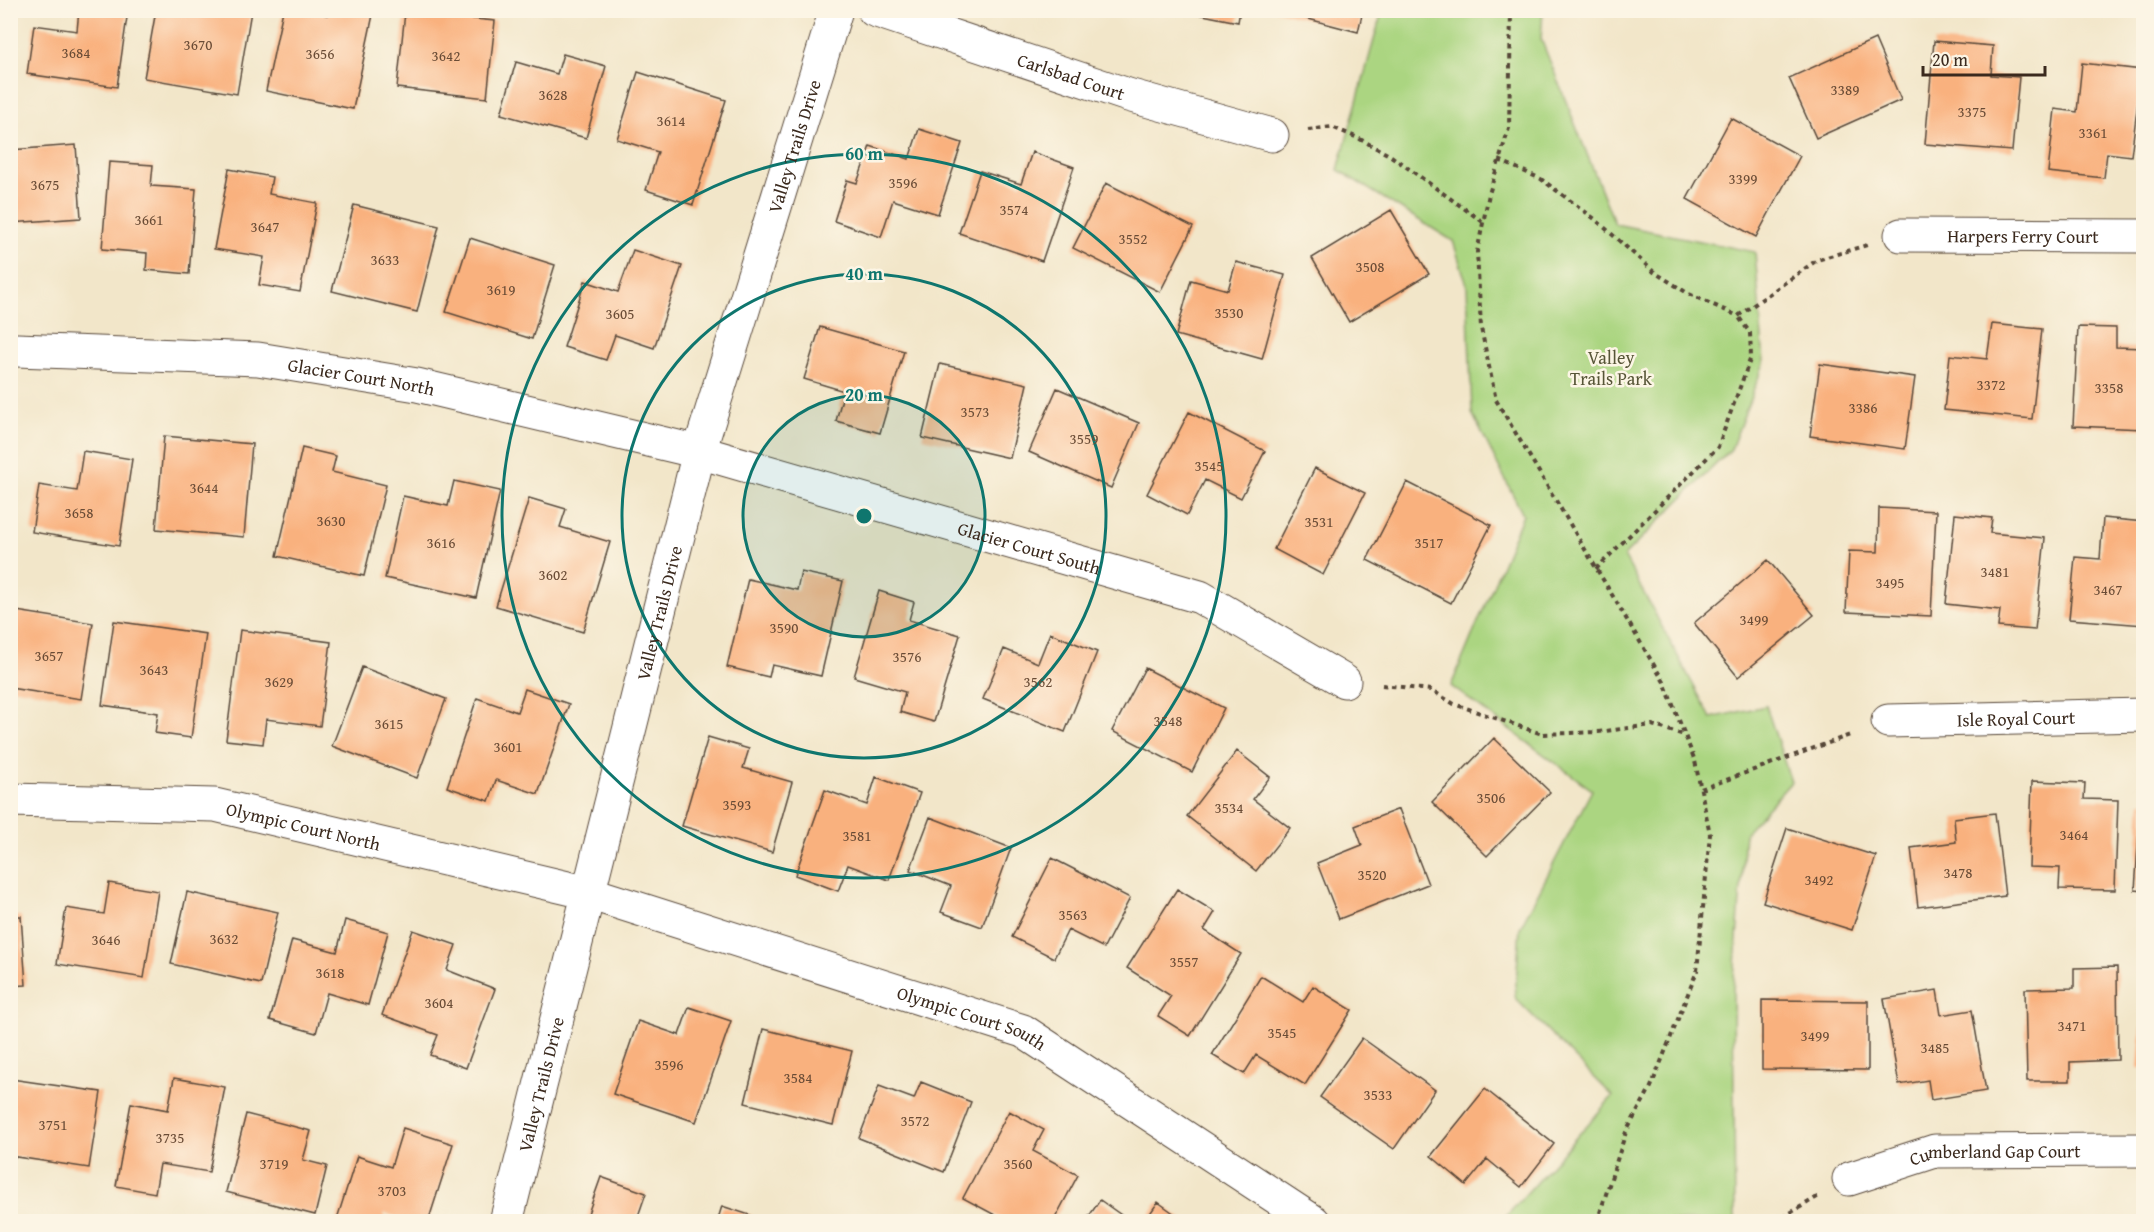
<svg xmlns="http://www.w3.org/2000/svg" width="2154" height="1232" viewBox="0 0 2154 1232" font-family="'Gentium Book Plus',serif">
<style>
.green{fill:#abd581;stroke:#738050;stroke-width:1.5}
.building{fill:#f9b17e}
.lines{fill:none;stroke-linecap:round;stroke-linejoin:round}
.minor-casing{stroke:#564638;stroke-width:35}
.path{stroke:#564638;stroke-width:4;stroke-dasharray:4.5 4.5;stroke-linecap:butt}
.minor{stroke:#fff;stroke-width:33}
.ring{fill:none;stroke:#0f766e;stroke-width:3}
.labels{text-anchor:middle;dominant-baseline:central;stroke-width:5;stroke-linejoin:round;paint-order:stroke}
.number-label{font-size:15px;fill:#6a4c36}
.street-label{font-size:18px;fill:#3b2a1e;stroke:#fcf5e5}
.park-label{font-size:18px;fill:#575537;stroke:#fcf5e5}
.centre{fill:#0f766e;stroke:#fcf5e5;stroke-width:3}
.ring-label{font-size:18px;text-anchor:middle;font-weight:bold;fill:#0f766e;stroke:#fcf5e5;stroke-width:5;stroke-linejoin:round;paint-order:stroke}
</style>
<rect width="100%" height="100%" fill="#fcf5e5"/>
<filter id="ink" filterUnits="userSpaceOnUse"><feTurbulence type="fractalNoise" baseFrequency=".0167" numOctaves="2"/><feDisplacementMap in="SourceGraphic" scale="12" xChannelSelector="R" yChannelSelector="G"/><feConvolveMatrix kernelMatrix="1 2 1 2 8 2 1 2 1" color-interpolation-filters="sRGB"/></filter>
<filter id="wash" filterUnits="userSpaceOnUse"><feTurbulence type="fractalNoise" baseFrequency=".008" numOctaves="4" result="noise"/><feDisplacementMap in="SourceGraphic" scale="24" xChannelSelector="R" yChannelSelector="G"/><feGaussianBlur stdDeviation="1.35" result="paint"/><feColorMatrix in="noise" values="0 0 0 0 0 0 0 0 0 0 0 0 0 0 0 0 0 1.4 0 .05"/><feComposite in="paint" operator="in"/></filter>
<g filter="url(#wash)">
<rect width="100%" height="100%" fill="#f2e6c9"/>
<!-- green -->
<path class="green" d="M1382 11H1543L1541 39 1615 224 1755 252 1764 363 1731 449 1624 556 1711 718 1766 706 1791 782 1745 833 1733 991 1735 1221H1502L1613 1096 1515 998 1520 928 1592 790 1451 686 1523 515 1472 413 1467 285 1453 241 1338 170Z"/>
<g id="blocks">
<!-- building -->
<path class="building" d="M79 10H128L117 87 27 74 34 25 77 31Z
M156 10 251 11 237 94 144 78Z
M283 10H306L327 15 328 10H374L353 109 266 91Z
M1189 10H1240L1238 22 1188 12Z
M1274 10H1363L1358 32Z
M405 12 495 21 487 98 397 88Z
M1875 39 1901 100 1816 138 1789 78Z
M1934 41 1993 46 1991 75 2019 77 2012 151 1925 144Z
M563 54 606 66 586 138 501 114 516 62 557 74Z
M2082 63 2142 70 2131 156 2107 153 2104 178 2048 172 2055 109 2077 112Z
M638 72 726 100 693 205 646 190 658 152 617 139Z
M1731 118 1800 156 1756 237 1687 199Z
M919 129 962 143 938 214 893 200 881 237 834 221 847 180 857 183 870 146 909 159Z
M76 145 81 218 10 223V150Z
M1032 152 1074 167 1042 261 959 233 980 171 1021 184Z
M109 162 153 165 151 186 196 189 189 274 146 270 147 253 102 249Z
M229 169 272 177 269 194 317 203 300 292 259 285 264 257 214 249Z
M1106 183 1193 227 1160 292 1073 248Z
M354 205 439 226 417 312 332 291Z
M1391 210 1429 274 1349 322 1312 258Z
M470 238 555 265 532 339 446 312Z
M633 250 682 266 654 348 615 335 606 360 564 347 585 281 618 292Z
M1236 262 1285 275 1262 359 1176 335 1191 280 1228 290Z
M1992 324 2042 329 2032 419 1944 410 1950 355 1987 359Z
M820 327 904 351 880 433 836 421 844 391 804 379Z
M2078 327 2116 328V347L2144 348V429L2073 426Z
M940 364 1027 384 1010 458 922 438Z
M1820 364 1915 377 1905 449 1810 436Z
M1057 388 1139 423 1111 488 1029 452Z
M1189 412 1265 451 1241 498 1205 480 1187 515 1147 494Z
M164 436 252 444 244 537 156 529Z
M302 448 336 456 332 472 386 485 364 576 277 556Z
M83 451 132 459 119 546 32 532 39 485 77 491Z
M1315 468 1365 493 1323 575 1274 549Z
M454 481 500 491 476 598 385 578 403 496 448 506Z
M1407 482 1491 525 1451 603 1367 560Z
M529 498 566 509 560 527 610 542 583 632 496 606Z
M1879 508 1936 511 1931 616 1846 612 1849 551 1878 552Z
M1955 514 1992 518 1990 533 2045 538 2035 630 1998 627 2000 610 1946 604Z
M2103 518 2144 522V625L2069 619 2075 557 2100 559Z
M1768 560 1814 615 1738 677 1694 623Z
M801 572 843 581 821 676 772 665 769 677 727 667 748 579 797 590Z
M879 591 914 602 909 620 960 635 934 722 900 712 905 692 854 677Z
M10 610 93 623 81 699 10 688Z
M114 621 206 634 191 738 155 733 158 713 102 705Z
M240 630 331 642 320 726 266 719 263 744 226 740Z
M1050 633 1097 652 1065 732 983 699 1004 649 1038 663Z
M362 667 446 699 417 778 332 746Z
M1145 668 1224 708 1192 772 1112 731Z
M525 689 569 704 538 794 496 780 489 801 447 787 477 698 517 712Z
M708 737 749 749 743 768 792 782 772 852 682 826Z
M1494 738 1550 792 1487 856 1432 802Z
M1237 751 1270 777 1253 799 1290 828 1256 871 1187 816Z
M876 777 920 793 889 880 848 865 838 891 795 875 825 790 867 805Z
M2032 781 2085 783 2084 799 2118 800 2115 890 2059 889 2060 868 2029 867Z
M2141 802H2144V891L2135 890Z
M1399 809 1428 884 1339 919 1317 863 1362 845 1355 826Z
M1995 813 2005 896 1918 907 1911 848 1956 842 1954 818Z
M930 817 1011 848 982 927 941 912 951 886 910 870Z
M1787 828 1876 856 1852 930 1763 902Z
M1052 858 1130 898 1104 948 1068 930 1054 958 1012 937Z
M109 883 158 891 144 978 57 964 66 908 104 914Z
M1177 889 1215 912 1204 930 1241 954 1190 1036 1158 1016 1171 996 1127 968Z
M187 892 278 912 261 984 171 964Z
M10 916H21L26 985 10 986Z
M345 920 388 932 368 1005 327 993 316 1033 270 1020 292 940 337 952Z
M413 930 456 945 447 970 495 989 466 1068 430 1055 438 1035 382 1015Z
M2117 967 2118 1060 2070 1062V1081H2027L2025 989 2074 988V968Z
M1261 976 1303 1002 1313 986 1352 1010 1305 1085 1256 1055 1244 1074 1212 1055Z
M1937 990 1941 1015 1972 1010 1986 1091 1931 1100 1928 1080 1899 1085 1884 999Z
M1762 1000 1868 1001V1070L1762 1069Z
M689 1007 731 1021 696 1122 613 1094 638 1021 679 1035Z
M2142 1020 2144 1021V1068H2138Z
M763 1029 852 1051 833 1125 745 1103Z
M1362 1038 1435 1090 1394 1149 1320 1097Z
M174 1078 225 1087 209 1172 160 1164 155 1193 116 1186 131 1103 168 1110Z
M11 1079 101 1092 89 1168 10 1156Z
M921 1082 971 1102 944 1172 859 1138 879 1086 914 1099Z
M1485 1089 1554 1144 1521 1187 1487 1159 1466 1185 1431 1156Z
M1009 1111 1044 1130 1033 1151 1078 1175 1053 1222H1008L963 1198Z
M246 1114 311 1131 303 1160 327 1166 315 1215 226 1192Z
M403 1128 453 1144 428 1222H411L385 1213 383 1222H336L357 1156 391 1167Z
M601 1177 646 1193 636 1222H585Z
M1100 1200 1131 1222H1085Z
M1158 1202 1186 1222H1144Z
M722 1206 768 1221V1222H717Z"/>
</g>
</g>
<g filter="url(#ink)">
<use href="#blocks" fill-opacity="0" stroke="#564638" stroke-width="1.5"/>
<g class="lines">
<defs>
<g id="minor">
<path id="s1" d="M874 10 1128 95 1272 135"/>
<path id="s2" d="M1901 235 2144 236"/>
<path id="s3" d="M17 350 258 359 417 385 699 452 1200 597 1344 681"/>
<path id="s4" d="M1888 721 2144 715"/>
<path id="s5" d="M10 800 215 805 589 893 1023 1031 1314 1222"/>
<path id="s6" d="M1849 1179 1935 1151 2144 1150"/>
<path id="s7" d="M506 1222 699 452 836 10"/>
</g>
</defs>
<!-- minor casing -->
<use href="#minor" class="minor-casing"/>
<!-- path -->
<path class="path" d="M1511 10 1509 128 1489 194 1477 252 1481 328 1496 400 1664 682 1695 761 1710 834 1697 971 1651 1087 1626 1132 1597 1222
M1308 130 1332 127 1358 138 1391 156 1483 222
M1499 160 1541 179 1595 219 1654 272 1689 294 1738 316 1817 260 1867 245
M1596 569 1718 447 1751 357 1750 333 1738 316
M1382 685 1431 690 1454 704 1542 734 1598 732 1652 725 1684 735
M1701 789 1853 734
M1775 1222 1819 1196"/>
<!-- minor -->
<use href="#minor" class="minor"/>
</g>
</g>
<!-- distance rings -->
<circle cx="864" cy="516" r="121" fill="#0f766e" fill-opacity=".12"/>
<g class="ring">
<circle cx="864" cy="516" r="121"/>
<circle cx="864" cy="516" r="242"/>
<circle cx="864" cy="516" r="362"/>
</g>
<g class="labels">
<!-- number labels -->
<g class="number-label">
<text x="198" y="44">3670</text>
<text x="76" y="52">3684</text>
<text x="320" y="53">3656</text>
<text x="446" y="55">3642</text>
<text x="1845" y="89">3389</text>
<text x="553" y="94">3628</text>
<text x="1972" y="111">3375</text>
<text x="671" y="120">3614</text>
<text x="2093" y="132">3361</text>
<text x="1743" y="178">3399</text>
<text x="903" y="182">3596</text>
<text x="45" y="184">3675</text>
<text x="1014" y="209">3574</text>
<text x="149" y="219">3661</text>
<text x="265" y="226">3647</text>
<text x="1133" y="238">3552</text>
<text x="385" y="259">3633</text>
<text x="1370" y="266">3508</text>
<text x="501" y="289">3619</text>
<text x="1229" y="312">3530</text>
<text x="620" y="313">3605</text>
<text x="1991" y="384">3372</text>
<text x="2109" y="387">3358</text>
<text x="1863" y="407">3386</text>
<text x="975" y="411">3573</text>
<text x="1084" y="438">3559</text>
<text x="1209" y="465">3545</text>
<text x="204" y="487">3644</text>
<text x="79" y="512">3658</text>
<text x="331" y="520">3630</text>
<text x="1319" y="521">3531</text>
<text x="441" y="542">3616</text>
<text x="1429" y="542">3517</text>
<text x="1995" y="571">3481</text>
<text x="553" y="574">3602</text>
<text x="1890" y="582">3495</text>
<text x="2108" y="589">3467</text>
<text x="1754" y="619">3499</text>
<text x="784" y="627">3590</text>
<text x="49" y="655">3657</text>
<text x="907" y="656">3576</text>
<text x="154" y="669">3643</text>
<text x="279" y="681">3629</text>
<text x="1038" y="681">3562</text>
<text x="1168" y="720">3548</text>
<text x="389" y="723">3615</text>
<text x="508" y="746">3601</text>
<text x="1491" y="797">3506</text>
<text x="737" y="804">3593</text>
<text x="1229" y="807">3534</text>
<text x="2074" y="834">3464</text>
<text x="857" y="835">3581</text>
<text x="1958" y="872">3478</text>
<text x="1372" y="874">3520</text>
<text x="1819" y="879">3492</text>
<text x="1073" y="914">3563</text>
<text x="224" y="938">3632</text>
<text x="106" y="939">3646</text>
<text x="1184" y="961">3557</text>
<text x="330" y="972">3618</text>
<text x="439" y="1002">3604</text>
<text x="2072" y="1025">3471</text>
<text x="1282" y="1032">3545</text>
<text x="1815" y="1035">3499</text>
<text x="1935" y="1047">3485</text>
<text x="669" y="1064">3596</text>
<text x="798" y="1077">3584</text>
<text x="1378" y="1094">3533</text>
<text x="915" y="1120">3572</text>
<text x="53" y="1124">3751</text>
<text x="170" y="1137">3735</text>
<text x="274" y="1163">3719</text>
<text x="1018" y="1163">3560</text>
<text x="392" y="1190">3703</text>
</g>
<!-- street labels -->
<g class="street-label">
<text stroke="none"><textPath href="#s1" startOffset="208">Carlsbad Court</textPath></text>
<text stroke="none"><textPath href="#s7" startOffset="1114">Valley Trails Drive</textPath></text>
<text stroke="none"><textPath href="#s2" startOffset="122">Harpers Ferry Court</textPath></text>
<text stroke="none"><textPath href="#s3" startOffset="346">Glacier Court North</textPath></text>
<text stroke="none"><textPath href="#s3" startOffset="1036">Glacier Court South</textPath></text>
<text stroke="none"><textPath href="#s7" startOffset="628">Valley Trails Drive</textPath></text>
<text stroke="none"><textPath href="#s4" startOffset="128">Isle Royal Court</textPath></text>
<text stroke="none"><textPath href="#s5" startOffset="296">Olympic Court North</textPath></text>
<text stroke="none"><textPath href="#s5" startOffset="992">Olympic Court South</textPath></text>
<text stroke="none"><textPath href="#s7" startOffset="142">Valley Trails Drive</textPath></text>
<text stroke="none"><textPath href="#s6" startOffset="150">Cumberland Gap Court</textPath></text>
</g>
<!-- park labels -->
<g class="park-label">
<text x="1611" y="357">Valley<tspan x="1611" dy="21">Trails Park</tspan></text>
</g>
</g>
<circle cx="864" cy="516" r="9" class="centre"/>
<g class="ring-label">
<text x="864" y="160">60 m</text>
<text x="864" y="280">40 m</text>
<text x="864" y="401">20 m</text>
</g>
<!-- margin -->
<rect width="2154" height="1232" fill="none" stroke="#fcf5e5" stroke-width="36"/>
<!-- scale -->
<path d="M1923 66v9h122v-9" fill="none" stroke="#3b2a1e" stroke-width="3"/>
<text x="1932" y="66" font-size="18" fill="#3b2a1e" stroke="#fcf5e5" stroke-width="4.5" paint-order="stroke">20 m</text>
</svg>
